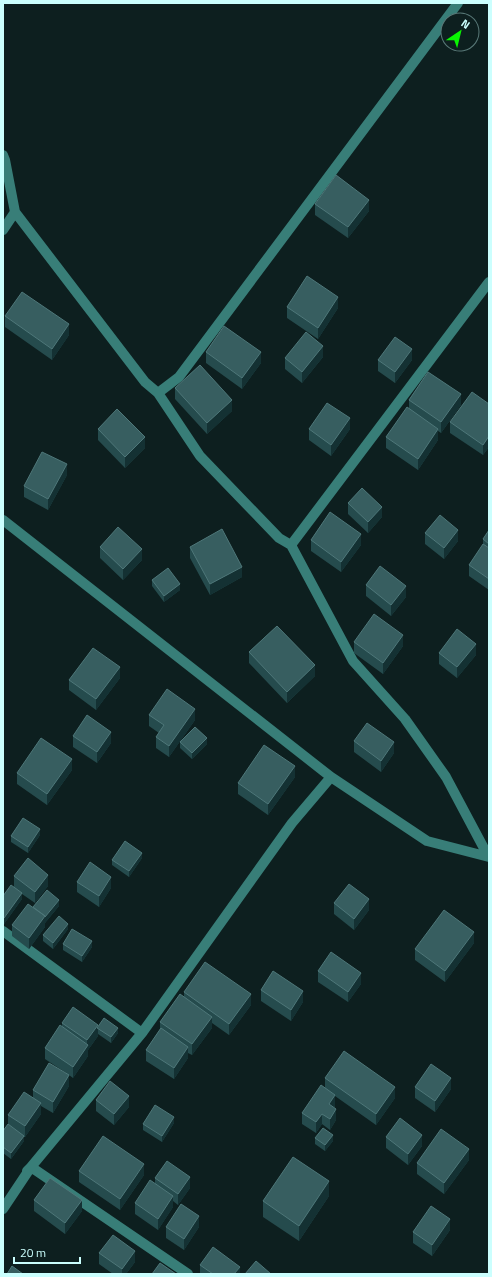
<svg xmlns="http://www.w3.org/2000/svg" width="492" height="1277" viewBox="0 0 492 1277" font-family="'Titillium Web',sans-serif">
<style>
.lines{fill:none;stroke-linecap:round;stroke-linejoin:round}
.minor{stroke:#387e78;stroke-width:10}
.wall{fill:#254b4d}
.shaded-wall{fill:#143133}
.building{fill:#375e60;stroke:#4e7779}
</style>
<rect width="100%" height="100%" fill="#0d1f1f"/>
<g class="lines">
<!-- minor -->
<path class="minor" d="M3 155 5 160 15 212 3 230
M15 212 145 382 158 393 200 456 279 538 291 545 353 661 405 719 446 777 488 856
M158 393 179 377 458 3
M3 520 331 777
M291 545 489 282
M3 931 142 1033
M27 1171 31 1167 188 1274
M3 1209 31 1167 142 1033 292 823 331 777 427 841 489 857"/>
</g>
<!-- wall -->
<path class="wall" d="M315 204 369 211 348 238 315 215Z
M287 307 338 308 318 339 287 318Z
M5 316 69 335 52 360 5 327Z
M206 352 261 363 242 389 206 363Z
M323 357 302 383 285 369V358Z
M378 360H412L395 383 378 371Z
M175 388 232 411 207 434 175 399Z
M409 400 461 405 441 433 438 431V440L418 470 386 448V437L409 409Z
M489 404V447L483 455 450 433V422Z
M98 429 145 448 125 468 98 440Z
M309 429H350L331 456 309 440Z
M67 475 48 510 24 497V486Z
M348 503 382 517 368 533 348 514Z
M489 530V590L469 576V565L483 545V539Z
M425 533 458 541 444 559 425 544Z
M311 540 361 545 341 572 311 551Z
M100 547 142 560 123 580 100 558Z
M190 547 242 577 210 595 190 558Z
M152 580 180 590 164 602 152 586Z
M366 585 406 597 391 616 366 596Z
M354 642 403 646 383 674 354 653Z
M249 652 315 676 287 703 249 663Z
M439 653 476 655 457 678 439 664Z
M120 678 96 710 69 690V680Z
M149 715 195 720 169 757 156 748V737L159 733 149 726Z
M73 736 111 743 97 763 73 747Z
M354 741 394 753 381 772 354 752Z
M180 742 207 744 192 759 180 748Z
M72 770 47 805 17 784V773Z
M295 777 268 815 238 794V783Z
M40 835 28 853 11 842V836Z
M142 858 129 877 112 865V860Z
M14 876 48 886 35 903 22 894V899L4 924 3 923V896L14 887Z
M77 882 111 888 99 907 77 892Z
M334 903 369 910 354 930 334 914Z
M59 906 45 923V927L29 949 12 936V925L33 908Z
M68 929 53 949 43 941V935Z
M474 943 445 982 415 960V949Z
M63 944 92 947 82 962 63 950Z
M318 971 361 984 348 1002 318 982Z
M261 990 303 1002 291 1021 261 1001Z
M184 992 251 1005 229 1035 212 1023V1028L192 1055 188 1053V1058L174 1079 146 1061V1050L160 1029V1022L184 997Z
M62 1023 98 1027 118 1033 111 1043 98 1034V1036L88 1050V1056L73 1078 69 1075V1086L53 1113 41 1106V1114L25 1137H24V1141L11 1159 3 1153V1131L8 1124V1115L33 1098V1090L66 1073 45 1059V1048L62 1027Z
M325 1078 395 1098 376 1125 335 1096V1106L334 1108 336 1120 330 1130 322 1124 316 1133 302 1124V1113L325 1088Z
M415 1087 451 1089 435 1112 415 1098Z
M96 1100 129 1107 114 1125 96 1111Z
M174 1123 162 1142 143 1130V1124Z
M386 1137 422 1146 408 1165 386 1148Z
M315 1138 333 1141 325 1151 315 1144Z
M469 1160 444 1194 417 1174V1163Z
M79 1171 144 1175 120 1210 79 1182Z
M155 1178 190 1188 178 1205 173 1201V1207L158 1230 135 1214V1203L155 1184Z
M329 1196 299 1241 263 1217V1201Z
M34 1200 82 1211 65 1234 34 1211Z
M489 1202V1215H488V1204Z
M166 1227H199L184 1250 166 1238Z
M450 1230 432 1256 413 1243V1232Z
M99 1253 135 1262 126 1274H113L99 1264Z
M200 1265 240 1274H200Z"/>
<!-- shaded-wall -->
<path class="shaded-wall" d="M369 200V211L348 238V227Z
M338 297V308L318 339V328Z
M69 324V335L52 360V349Z
M323 346V357L302 383V372Z
M412 349V360L395 383V372Z
M261 352V363L242 389V378Z
M461 394V405L441 433V422Z
M232 400V411L207 434V423Z
M350 418V429L331 456V445Z
M438 429V440L418 470V459Z
M489 436V447L483 455V445Z
M145 437V448L125 468V457Z
M67 464V475L48 510V499Z
M382 507V517L368 533V522Z
M458 530V541L444 559V548Z
M361 534V545L341 572V562Z
M142 549V560L123 580V569Z
M242 567V577L210 595V584Z
M180 584V590L164 602V596Z
M406 586V597L391 616V605Z
M403 635V646L383 674V663Z
M476 644V655L457 678V667Z
M315 665V676L287 703V692Z
M120 667V678L96 710V699Z
M195 709V720L169 757V746Z
M111 732V743L97 763V752Z
M207 738V744L192 759V753Z
M394 742V753L381 772V761Z
M72 759V770L47 805V794Z
M295 766V777L268 815V804Z
M40 829V835L28 853V847Z
M142 853V858L129 877V871Z
M48 875V886L35 903V892Z
M111 877V888L99 907V896Z
M22 893V899L4 924V918Z
M369 899V910L354 930V919Z
M59 900V906L45 923V927L29 949V938L45 916Z
M68 924V929L53 949V943Z
M474 932V943L445 982V971Z
M92 941V947L82 962V956Z
M361 973V984L348 1002V992Z
M303 991V1002L291 1021V1010Z
M251 994V1005L229 1035V1024Z
M212 1017V1028L192 1055V1044Z
M98 1025V1036L88 1050V1056L73 1078V1067L87 1046V1040Z
M118 1028V1033L111 1043V1037Z
M188 1047V1058L174 1079V1068Z
M69 1075V1086L53 1113V1102Z
M451 1078V1089L435 1112V1101Z
M395 1087V1098L376 1125V1114Z
M335 1095V1106L329 1115V1104Z
M129 1096V1107L114 1125V1114Z
M41 1103V1114L25 1137V1126Z
M336 1109V1120L330 1130V1119Z
M322 1114V1124L316 1133V1122Z
M174 1117V1123L162 1142V1136Z
M333 1135V1141L325 1151V1145Z
M422 1135V1146L408 1165V1154Z
M24 1136V1141L11 1159V1153Z
M469 1149V1160L444 1194V1183Z
M144 1164V1175L120 1210V1199Z
M190 1177V1188L178 1205V1194Z
M329 1181V1196L299 1241V1226Z
M173 1196V1207L158 1230V1219Z
M82 1200V1211L65 1234V1223Z
M199 1216V1227L184 1250V1239Z
M450 1219V1230L432 1256V1245Z
M135 1251V1262L126 1274H122V1269Z
M240 1267V1274H234Z"/>
<!-- building -->
<path class="building" d="M336 175 369 200 348 227 315 204Z
M307 276 338 297 318 328 287 307Z
M22 292 69 324 52 349 5 316Z
M224 326 261 352 242 378 206 352Z
M306 332 323 346 302 372 285 358Z
M395 337 412 349 395 372 378 360Z
M200 365 232 400 207 423 175 388Z
M428 372 461 394 441 422 409 400Z
M472 392 489 404V436L483 445 450 422Z
M327 403 350 418 331 445 309 429Z
M407 407 438 429 418 459 386 437Z
M117 409 145 437 125 457 98 429Z
M42 452 67 464 48 499 24 486Z
M362 488 382 507 368 522 348 503Z
M330 512 361 534 341 562 311 540Z
M440 515 458 530 444 548 425 533Z
M118 527 142 549 123 569 100 547Z
M222 529 242 567 210 584 190 547Z
M489 530V544L483 539Z
M483 544 489 548V579L469 565Z
M380 566 406 586 391 605 366 585Z
M168 568 180 584 164 596 152 580Z
M374 614 403 635 383 663 354 642Z
M277 626 315 665 287 692 249 652Z
M457 629 476 644 457 667 439 653Z
M93 648 120 667 96 699 69 680Z
M167 689 195 709 169 746 156 737 164 725 149 715Z
M87 715 111 732 97 752 73 736Z
M367 723 394 742 381 761 354 741Z
M195 727 207 738 192 753 180 742Z
M41 738 72 759 47 794 17 773Z
M264 745 295 766 268 804 238 783Z
M23 818 40 829 28 847 11 836Z
M125 841 142 853 129 871 112 860Z
M28 858 48 875 35 892 14 876Z
M90 862 111 877 99 896 77 882Z
M349 884 369 899 354 919 334 903Z
M11 885 22 893 4 918 3 917V896Z
M47 890 59 900 45 917V916L33 907Z
M28 904 45 916 29 938 12 925Z
M444 910 474 932 445 971 415 949Z
M59 916 68 924 53 943 43 935Z
M72 929 92 941 82 956 63 944Z
M331 952 361 973 348 992 318 971Z
M205 962 251 994 229 1024 184 992Z
M273 971 303 991 291 1010 261 990Z
M180 994 212 1017 192 1044 160 1022Z
M73 1007 98 1025 87 1040 62 1023Z
M104 1018 118 1028 111 1037 97 1028Z
M60 1025 88 1045 73 1067 45 1048Z
M161 1028 188 1047 174 1068 146 1050Z
M344 1051 395 1087 376 1114 325 1078Z
M49 1063 69 1075 53 1102 33 1090Z
M431 1064 451 1078 435 1101 415 1087Z
M110 1081 129 1096 114 1114 96 1100Z
M321 1085 335 1095 329 1104 336 1109 330 1119 322 1114 316 1122 302 1113Z
M24 1092 41 1103 25 1126 8 1115Z
M155 1105 174 1117 162 1136 143 1124Z
M400 1118 422 1135 408 1154 386 1137Z
M8 1124 24 1136 11 1153 3 1147V1131Z
M323 1128 333 1135 325 1145 315 1138Z
M441 1129 469 1149 444 1183 417 1163Z
M103 1136 144 1164 120 1199 79 1171Z
M293 1157 329 1181 299 1226 263 1201Z
M167 1161 190 1177 178 1194 155 1178Z
M50 1178 82 1200 65 1223 34 1200Z
M150 1180 173 1196 158 1219 135 1203Z
M181 1204 199 1216 184 1239 166 1227Z
M431 1206 450 1219 432 1245 413 1232Z
M113 1235 135 1251 122 1269 99 1253Z
M213 1247 240 1267 234 1274H213L200 1265Z
M256 1261 271 1274H245Z
M160 1263 176 1274H152Z
M12 1266 23 1274H7Z"/>
<!-- border -->
<rect width="492" height="1277" fill="none" stroke="#cbfffe" stroke-width="8"/>
<!-- north arrow -->
<g transform="translate(460 32) rotate(35)"><circle r="19" fill="#0d1f1f" stroke="#597978"/>
<path d="M0-3L7 15L0 10L-7 15Z" fill="#09f402"/>
<text y="-6" font-size="11" font-weight="bold" text-anchor="middle" fill="#cbfffe">N</text>
</g>
<!-- scale -->
<path d="M14 1257v6h66v-6" fill="none" stroke="#cbfffe" stroke-width="2"/>
<text x="20" y="1257" font-size="12" fill="#cbfffe" stroke="#0d1f1f" stroke-width="3" paint-order="stroke">20 m</text>
</svg>
